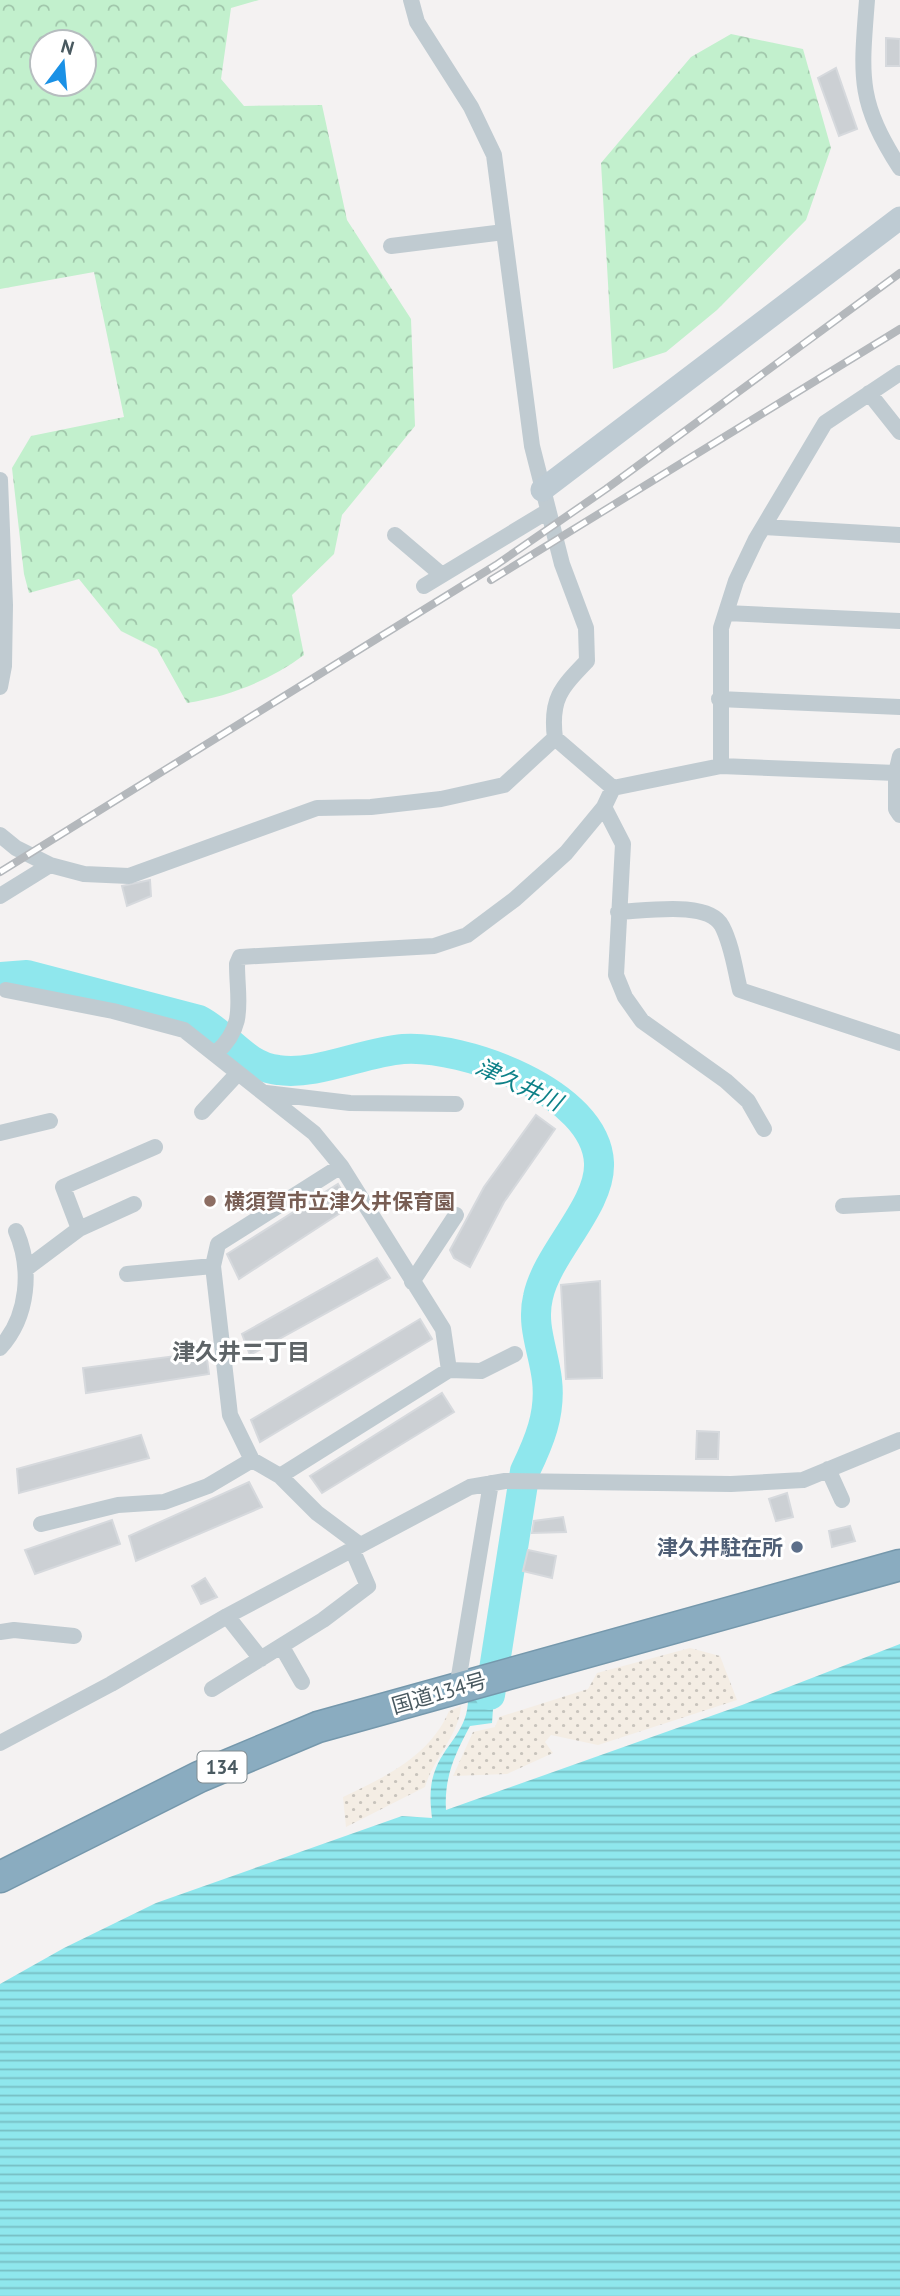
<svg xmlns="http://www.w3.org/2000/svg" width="900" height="2296" viewBox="0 0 900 2296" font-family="'PT Sans','Noto Sans JP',sans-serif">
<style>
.forest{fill:url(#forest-crowns);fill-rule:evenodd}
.sand{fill:url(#sand-dots)}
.water{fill:url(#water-rules)}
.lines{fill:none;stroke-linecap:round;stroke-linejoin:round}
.river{stroke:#8fe7ed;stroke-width:30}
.building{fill:#ccd0d4;stroke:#d6d9dd;stroke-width:2}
.highway-casing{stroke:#7598ac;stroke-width:33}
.street{stroke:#c0cbd1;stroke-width:16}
.secondary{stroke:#becbd3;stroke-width:23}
.highway{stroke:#8aacc0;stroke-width:30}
.rail-casing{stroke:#b4b8bc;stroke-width:8}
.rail{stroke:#fff;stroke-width:5;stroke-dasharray:16;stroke-linecap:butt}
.education-dot{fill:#8d6e63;stroke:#fff;stroke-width:2.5}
.service-dot{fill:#5c6f8a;stroke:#fff;stroke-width:2.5}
.labels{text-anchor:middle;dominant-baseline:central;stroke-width:6;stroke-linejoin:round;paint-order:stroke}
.shield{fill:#fff;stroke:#808b90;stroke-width:2}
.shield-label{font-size:19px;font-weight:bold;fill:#495960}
.education-label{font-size:21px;font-weight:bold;fill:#785e54;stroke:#fff;text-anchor:start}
.service-label{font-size:21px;font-weight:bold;fill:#4e5e75;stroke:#fff;text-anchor:end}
.street-label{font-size:21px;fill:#495960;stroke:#fff}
.water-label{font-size:23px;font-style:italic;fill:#0d8188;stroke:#fff}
.neighbourhood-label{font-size:23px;font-weight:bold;fill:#5e6467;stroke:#fff}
</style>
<defs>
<pattern id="forest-crowns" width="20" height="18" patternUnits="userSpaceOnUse" patternTransform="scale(1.75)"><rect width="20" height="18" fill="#c2f0cd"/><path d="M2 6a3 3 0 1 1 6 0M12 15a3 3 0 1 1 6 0" fill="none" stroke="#a0c5aa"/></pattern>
<pattern id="sand-dots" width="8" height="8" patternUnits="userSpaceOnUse" patternTransform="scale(1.75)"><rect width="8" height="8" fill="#f4ede4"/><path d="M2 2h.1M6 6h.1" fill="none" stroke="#c8c3bc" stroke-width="1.8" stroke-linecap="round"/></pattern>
<pattern id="water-rules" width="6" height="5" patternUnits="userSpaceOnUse" patternTransform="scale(1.75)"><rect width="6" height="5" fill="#8fe7ed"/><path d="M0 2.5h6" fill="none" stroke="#77bec3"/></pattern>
</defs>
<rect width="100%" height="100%" fill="#f4f2f2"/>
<!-- forest -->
<path class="forest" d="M0 0H259L231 8 221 79 244 106 322 105 347 220 411 319 415 426 342 515 334 554 292 595 304 655C269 681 230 696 187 703L157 649 121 631 79 579 29 593 24 574 12 468 31 436 124 417 94 272 0 289ZM84 42V84H42V42Z
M731 34 803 49 831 148 806 220 717 310 666 352 613 369 601 163 691 57Z"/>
<!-- sand -->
<path class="sand" d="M690 1648 720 1656 737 1700 598 1745 551 1735 545 1742 553 1753 507 1774 453 1776 473 1732 495 1727 499 1717 588 1689 597 1673Z
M461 1706C459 1735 433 1759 425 1787L346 1827 343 1797C385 1777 430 1756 449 1711Z"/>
<!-- water -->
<path class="water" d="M900 1644V2296H0V1984L64 1948 156 1903 402 1816 432 1818C430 1802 429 1784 436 1768 447 1742 468 1730 468 1699L494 1695 492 1723 470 1726C455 1754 444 1777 446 1810L742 1705Z"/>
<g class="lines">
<!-- river -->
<path class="river" d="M0 977 27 975 199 1020C228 1035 244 1066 278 1070 316 1076 364 1052 403 1049 464 1045 596 1092 599 1163 601 1206 547 1253 538 1297 531 1326 544 1352 547 1380 551 1414 539 1442 525 1471L490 1695"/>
</g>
<!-- building -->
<path class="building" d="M886 38 900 39V66H886Z
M836 68 857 129 839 136 818 78Z
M150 880 151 896 127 906 122 886Z
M536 1115 555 1129 504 1202 470 1267 454 1258 450 1250 484 1187Z
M338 1184 351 1206 239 1279 227 1254Z
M377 1258 390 1278 250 1355 242 1334Z
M600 1281 602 1378 566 1379 561 1285Z
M420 1319 432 1339 260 1442 251 1420Z
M206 1352 209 1374 86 1393 83 1368Z
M442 1393 454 1412 322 1493 310 1476Z
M697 1431 719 1432 718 1459H696Z
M141 1435 149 1458 19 1493 17 1469Z
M249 1482 262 1507 136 1561 129 1536Z
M787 1493 793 1517 776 1521 769 1499Z
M563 1517 566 1532 532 1533 534 1521Z
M112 1520 120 1544 35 1574 25 1550Z
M850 1526 855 1541 832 1547 829 1531Z
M528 1550 556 1556 552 1578 523 1571Z
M205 1578 217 1597 201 1604 192 1586Z"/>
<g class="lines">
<defs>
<path id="highway" d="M0 1877 199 1777 318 1727 900 1565"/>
</defs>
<!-- highway casing -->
<use href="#highway" class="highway-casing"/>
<!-- street -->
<path class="street" d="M411 0 417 22 471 107 494 155 532 446 562 564 586 628 587 661C561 688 550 699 555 738L613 788 721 766 896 773 900 756
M867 0C861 77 857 101 900 168
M391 246 504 232
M869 393 900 432
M0 480 5 605 4 666 0 687
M764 527 900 535
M395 535 442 575
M424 586 548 511
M726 613 900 621
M719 699 900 707
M721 766V628L736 581 756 539 825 423 900 373
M896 773V809L900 815
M604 807 623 844 616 975 625 997 642 1021 726 1081 748 1101 764 1129
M0 835 16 848 50 865 84 874 129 876 317 808 371 807 441 799 504 785 555 738
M0 896 50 865
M618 912C645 911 709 900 722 926 732 945 735 970 740 990L900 1043
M6 990 113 1011 184 1030 314 1133 341 1166 443 1329 449 1370
M216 1053C247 1025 237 1001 237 964L240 957 434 946 467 935 515 899 566 853 604 807 613 788
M266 1093 350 1103 456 1104
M202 1112 238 1073
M0 1133 50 1121
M341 1166 218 1244 213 1266 230 1415 252 1460 280 1476 317 1513 360 1545
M843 1206 900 1203
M79 1229 63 1187 155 1147
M27 1268 79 1229 134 1204
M127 1274 213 1266
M412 1282 456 1215
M0 1348C29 1316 32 1268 16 1231
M828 1469 842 1500
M280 1476 449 1370 481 1371 515 1354
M41 1524 118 1505 164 1502 208 1486 252 1460
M227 1616 261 1659
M0 1632 14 1630 74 1636
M282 1647 302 1682
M457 1688 491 1483
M212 1689 323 1620 368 1586 352 1549
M0 1743 111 1684 227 1616 470 1487 505 1481 731 1484 803 1480 900 1440"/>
<!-- secondary -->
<path class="secondary" d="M542 490 900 218"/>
<!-- highway -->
<use href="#highway" class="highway"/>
<defs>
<path id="rail" d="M491 580 900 329
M0 872 496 565 606 489 900 273"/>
</defs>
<!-- rail casing -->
<use href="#rail" class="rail-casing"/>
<!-- rail -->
<use href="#rail" class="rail"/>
</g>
<!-- markers -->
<circle class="education-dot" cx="210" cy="1201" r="7"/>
<circle class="service-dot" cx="797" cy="1547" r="7"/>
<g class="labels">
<!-- shield labels -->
<rect class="shield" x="197.5" y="1751.5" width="49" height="31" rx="5"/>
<g class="shield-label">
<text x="222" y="1767">134</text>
</g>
<!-- education labels -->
<g class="education-label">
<text x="224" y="1201">横須賀市立津久井保育園</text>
</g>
<!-- service labels -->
<g class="service-label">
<text x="783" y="1547">津久井駐在所</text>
</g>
<!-- street labels -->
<g class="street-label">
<text transform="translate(439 1693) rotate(-16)">国道134号</text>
</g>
<!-- water labels -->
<g class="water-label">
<text transform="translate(519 1084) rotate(25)">津久井川</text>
</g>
<!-- neighbourhood labels -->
<g class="neighbourhood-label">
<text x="241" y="1351">津久井二丁目</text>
</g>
</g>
<!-- north arrow -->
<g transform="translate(63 63) rotate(16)"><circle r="33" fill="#ffffff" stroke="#b6bdbf" stroke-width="2"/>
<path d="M0-5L12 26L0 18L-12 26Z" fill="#1a91e6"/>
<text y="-10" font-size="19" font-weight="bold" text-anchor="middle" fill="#495960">N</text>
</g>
</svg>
